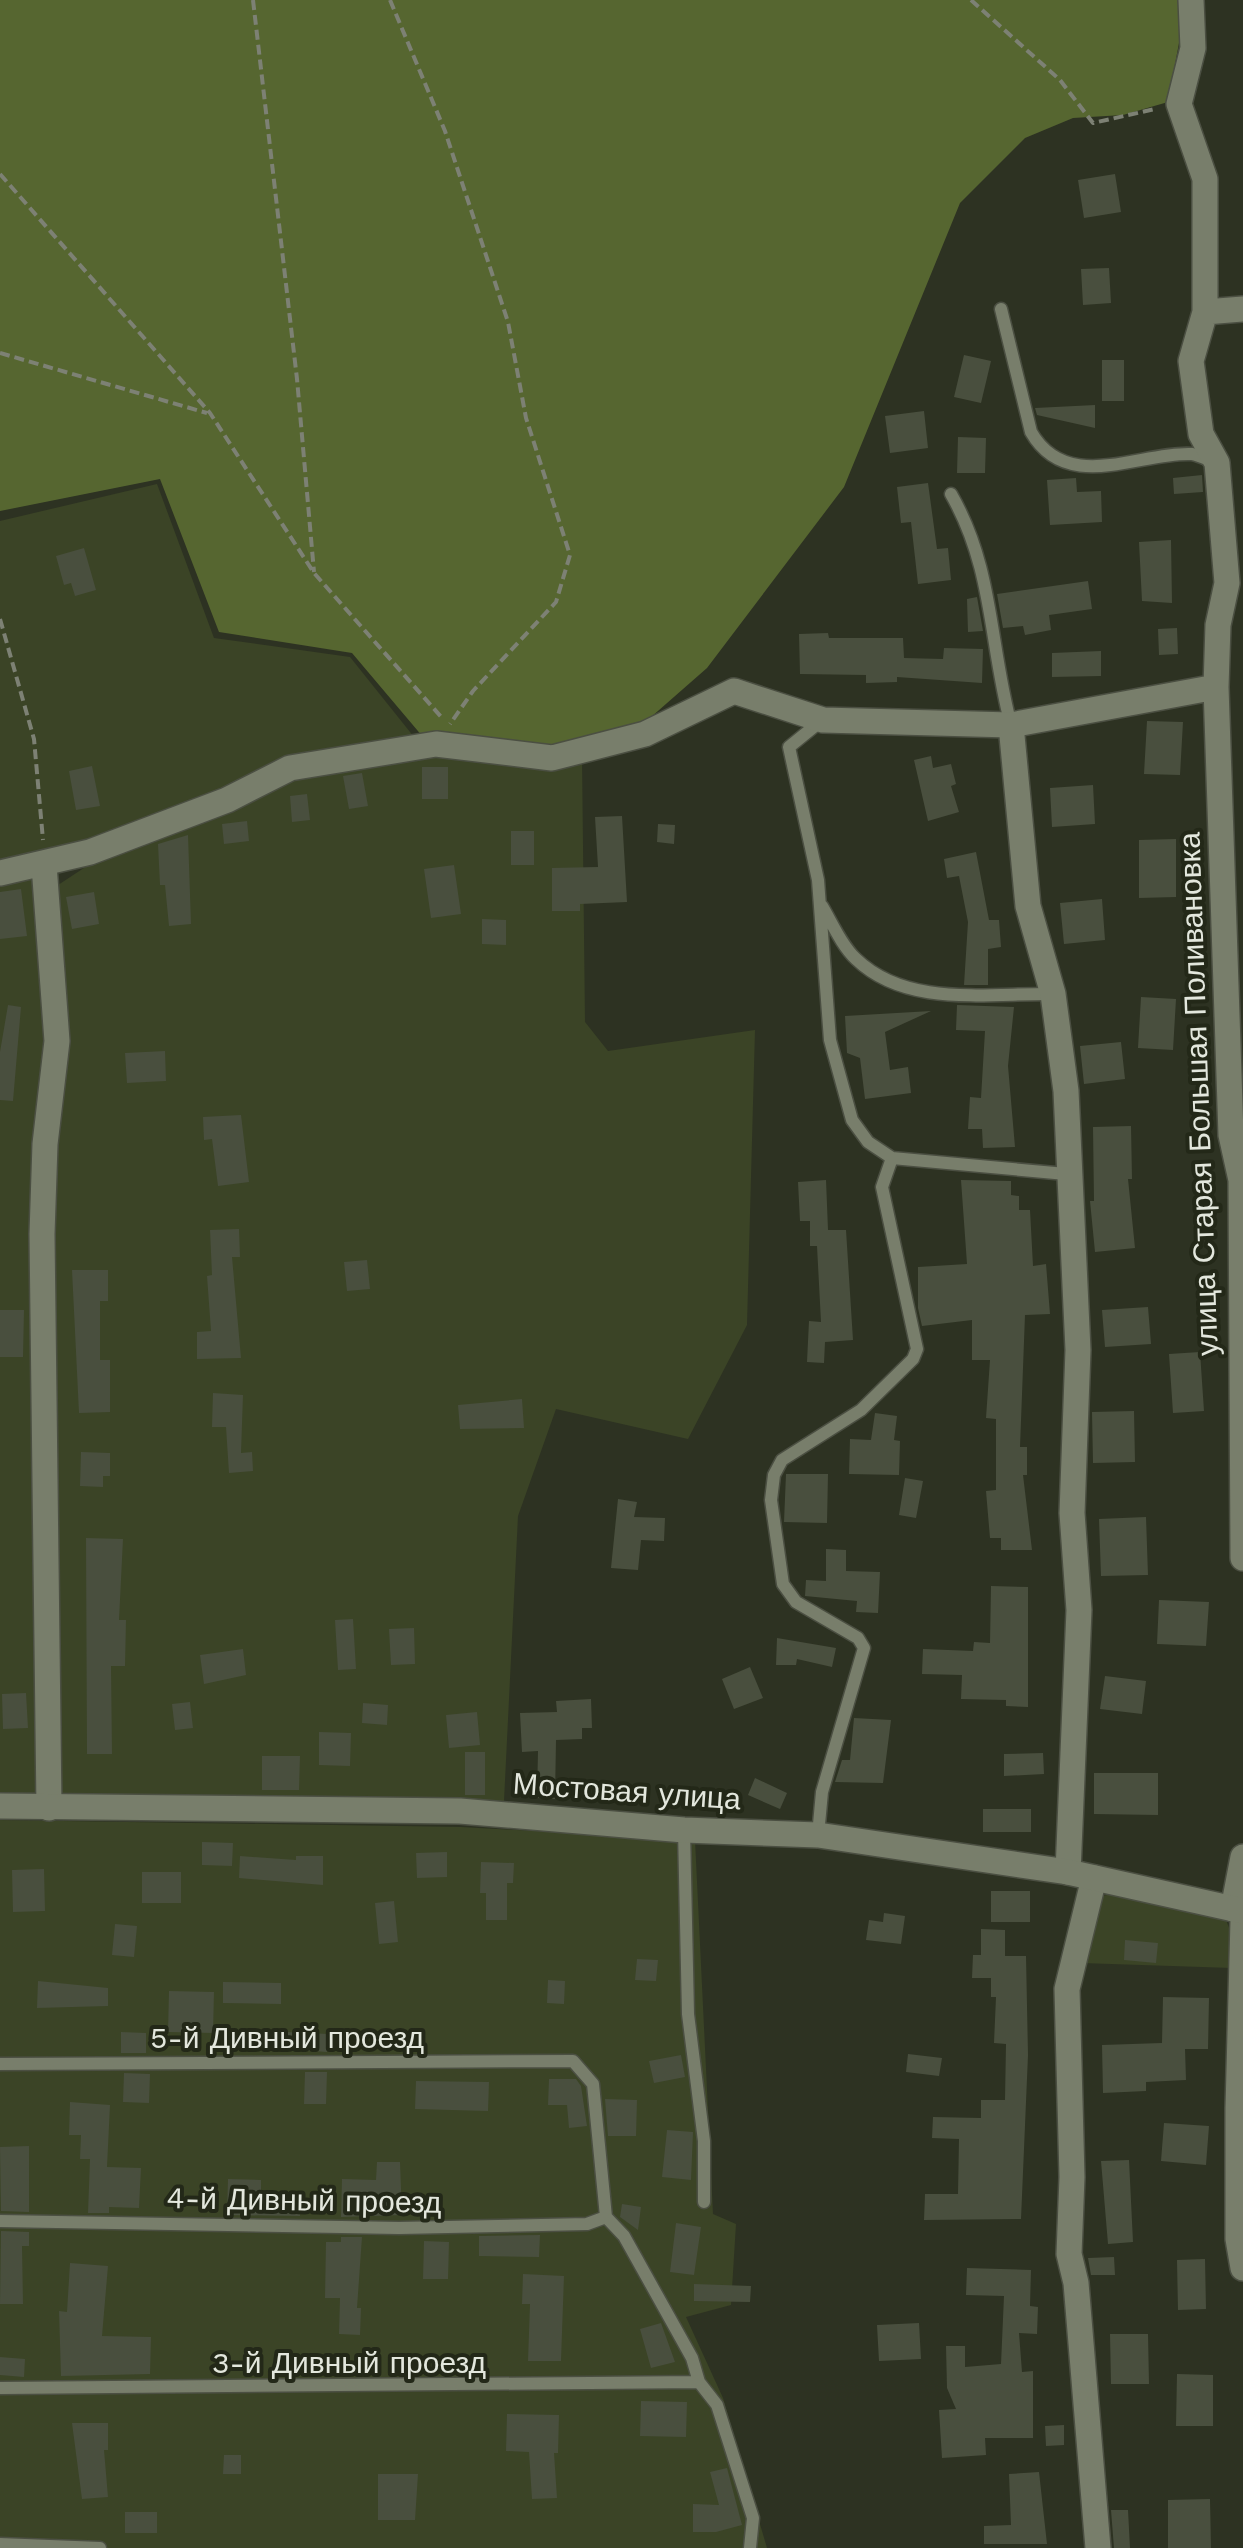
<svg xmlns="http://www.w3.org/2000/svg" width="1243" height="2548" viewBox="0 0 1243 2548" font-family="'Work Sans',sans-serif">
<style>
.green{fill:#3b4426}
.forest{fill:#566630}
.building{fill:#494f3e}
.lines{fill:none;stroke-linecap:round;stroke-linejoin:round}
.service-casing{stroke:#4b4f42;stroke-width:15}
.minor-casing{stroke:#4b4f42;stroke-width:28}
.tertiary-casing{stroke:#4b4f42;stroke-width:28}
.path{stroke:#7d8174;stroke-width:4;stroke-dasharray:10 5;stroke-linecap:butt}
.service{stroke:#787e6b;stroke-width:12}
.minor{stroke:#787e6b;stroke-width:25}
.tertiary{stroke:#787e6b;stroke-width:25}
.labels{text-anchor:middle;dominant-baseline:central;stroke-width:8;stroke-linejoin:round;paint-order:stroke}
.street-label{font-size:30px;fill:#e3e7dd;stroke:#232818}
</style>
<rect width="100%" height="100%" fill="#2d3222"/>
<!-- green -->
<path class="green" d="M157 484 214 638 350 657 414 737 89 843 0 864V521Z
M433 751 582 757 585 1022 608 1051 755 1030 747 1325 688 1439 556 1409 518 1516 504 1801 57 1798 52 889 93 862 292 773Z
M36 877 46 946 44 1795 0 1793V883Z
M0 1820 461 1827 695 1840 713 2214 736 2224 731 2305 686 2317 723 2398 767 2548H0Z
M1113 1893 1226 1920 1235 1943 1232 1968 1081 1963 1103 1896Z"/>
<!-- forest -->
<path class="forest" d="M0 0H1187L1168 102 1123 115 1073 118 1025 138 960 203 844 487 707 668 642 725 550 748 423 737 352 653 219 632 160 479 0 511Z"/>
<!-- building -->
<path class="building" d="M1115 174 1121 212 1084 218 1078 180Z
M1109 268 1111 303 1083 305 1081 269Z
M964 355 991 361 981 403 954 397Z
M1102 360H1124V401H1102Z
M1095 405V428L1037 415 1035 408Z
M924 411 928 448 890 453 885 416Z
M958 437 986 438 985 473H957Z
M1202 475 1203 492 1174 494 1173 478Z
M1076 478 1077 492 1101 491 1102 522 1050 525 1047 480Z
M928 483 937 549 948 548 951 580 918 584 911 522 901 523 897 487Z
M1171 540 1172 603 1142 601 1139 542Z
M84 548 96 590 75 596 71 583 64 585 56 556Z
M1088 581 1092 609 1049 615 1051 630 1025 635 1023 626 1003 628 997 594Z
M977 597 983 631 968 632 967 599Z
M1177 628 1178 654 1159 655 1158 629Z
M828 633 829 638H903L904 658 943 659 944 648 983 649 982 683 897 677V682L866 683V675L800 674 799 634Z
M1101 651V676L1052 677V653Z
M1147 721 1183 722 1180 775 1144 774Z
M931 756 933 768 951 764 956 784 951 786 959 812 928 821 914 760Z
M92 766 100 806 76 810 69 771Z
M422 767H448V799H422Z
M362 773 368 806 349 809 343 776Z
M1093 785 1095 824 1052 827 1050 788Z
M307 794 310 820 292 822 290 796Z
M622 816 627 902 580 904V911H552V868L598 867 595 817Z
M247 821 249 841 224 844 222 824Z
M658 824 675 825 674 844 657 842Z
M511 831H534V865H511Z
M188 835 191 924 169 926 165 885H160L158 844Z
M1176 839V897L1139 898V840Z
M976 852 989 920H999L1001 947 988 949V985H964L968 922 959 876 947 878 944 859Z
M454 865 461 914 431 918 424 869Z
M21 889 27 936 0 939V892Z
M94 892 99 924 72 929 66 897Z
M1102 899 1105 940 1064 944 1060 903Z
M482 919 506 920V945L482 944Z
M1141 997 1176 999 1173 1050 1138 1048Z
M8 1005 21 1007 13 1101 0 1100V1052Z
M957 1005 1014 1007 1008 1066 1015 1147 983 1148 982 1129H968L970 1097 981 1098 985 1031 956 1030Z
M931 1011 885 1032 890 1070 908 1067 911 1093 865 1099 860 1058 847 1053 845 1016Z
M1121 1042 1125 1079 1084 1084 1080 1046Z
M165 1051 166 1081 127 1083 125 1053Z
M241 1115 249 1182 218 1186 212 1139 204 1140 203 1117Z
M1131 1126 1132 1179H1128L1135 1248 1095 1252 1090 1201H1094L1093 1127Z
M826 1180 828 1230H846L853 1340 825 1342 824 1363 807 1362 809 1321 821 1322 817 1246H810V1221H800L798 1182Z
M961 1180 1011 1181V1195L1019 1196V1210H1030L1033 1266 1046 1264 1050 1314 1025 1315 1020 1447H1027V1475H1023L1032 1550H1001V1538H990L986 1491 996 1490V1419L986 1418 990 1360H972V1320L922 1326 918 1308V1267L967 1264Z
M239 1229 240 1257H232L241 1358 197 1359V1332L211 1331 207 1276 212 1275 210 1230Z
M367 1260 370 1289 347 1291 344 1262Z
M72 1270H108V1301H100V1360H110V1412L79 1413Z
M1148 1307 1151 1344 1105 1347 1102 1310Z
M0 1310H24L23 1357H0Z
M1200 1352 1204 1411 1173 1413 1169 1354Z
M213 1393 243 1395 241 1453 252 1452 253 1471 229 1473 226 1427H212Z
M522 1399 524 1428 460 1429 458 1405Z
M1134 1411 1135 1462 1093 1463 1092 1412Z
M875 1413 897 1416 894 1440 900 1441 899 1475 849 1474 850 1439 871 1440Z
M81 1452 110 1453V1476H103V1487L80 1486Z
M786 1474H828L827 1523 784 1522Z
M905 1478 923 1481 916 1518 899 1515Z
M618 1499 637 1502 634 1517 665 1518 664 1541 641 1540 638 1570 611 1568Z
M1146 1517 1148 1575 1101 1576 1099 1519Z
M86 1538 123 1539 119 1620H126L125 1666H111L112 1754H87Z
M826 1549 846 1550V1571L880 1572 878 1613 856 1612 857 1601 805 1596 806 1580 826 1581Z
M991 1586 1028 1587V1707L1006 1706V1700L961 1699 962 1675 922 1674 923 1649 973 1651 974 1642 990 1643Z
M1159 1600 1209 1602 1206 1646 1157 1644Z
M353 1619 356 1669 338 1670 335 1620Z
M414 1628 415 1664 391 1665 389 1629Z
M777 1638 836 1648 832 1667 797 1659 796 1665H776Z
M243 1649 246 1675 204 1684 200 1655Z
M750 1667 763 1698 734 1709 722 1679Z
M1105 1676 1146 1681 1142 1714 1100 1709Z
M26 1693 28 1728 3 1729 2 1694Z
M591 1699 592 1728H582V1739L556 1740 555 1799 537 1798 538 1751 522 1752 520 1713 557 1712 556 1701Z
M190 1702 193 1728 175 1730 172 1704Z
M363 1703 388 1705 387 1725 362 1723Z
M477 1712 480 1745 449 1748 446 1715Z
M854 1718 891 1720 883 1783 835 1782 842 1760H850Z
M319 1732 351 1733 350 1766 319 1765Z
M465 1752H485V1795H465Z
M1043 1753 1044 1774 1004 1776V1754Z
M262 1756H300L299 1790H262Z
M1094 1773H1158V1815L1094 1814Z
M755 1778 787 1793 780 1809 748 1795Z
M983 1809H1031V1832H983Z
M202 1842 233 1843 232 1866 202 1865Z
M447 1852V1877L417 1878 416 1853Z
M240 1856 296 1860V1856H323V1885L239 1878Z
M481 1862 514 1863 513 1883H507V1920H486V1893H480Z
M44 1869 45 1911 13 1912 12 1870Z
M142 1872H181V1903H142Z
M991 1891H1030V1922H991Z
M394 1901 398 1942 379 1944 375 1903Z
M884 1913 905 1916 901 1944 866 1940 869 1920 883 1922Z
M115 1924 137 1926 134 1957 112 1955Z
M981 1929 1005 1930V1956H1026L1028 2055 1021 2219 924 2220 925 2194H958L959 2139 932 2138 933 2117 981 2118V2100H1005L1006 2044 994 2043 996 1997H991V1978H972L973 1955H981Z
M1125 1940 1158 1943 1156 1963 1124 1960Z
M637 1959 658 1960 656 1981 635 1980Z
M548 1980 565 1981 564 2004 547 2003Z
M38 1981 108 1988V2006L37 2008Z
M223 1982 281 1983V2004L223 2003Z
M169 1991 214 1992 213 2033 168 2032Z
M1163 1997 1209 1998 1208 2049H1185L1186 2080 1146 2082V2091L1103 2093 1102 2045 1162 2043Z
M121 2032 146 2033V2053H121Z
M286 2032 328 2034 327 2052 285 2049Z
M908 2054 942 2058 939 2076 906 2072Z
M681 2055 685 2077 654 2083 649 2061Z
M305 2072H327L326 2104H304Z
M124 2073 150 2074 149 2103 123 2102Z
M549 2079H576L581 2086 587 2126 569 2128 567 2105H548Z
M416 2081 489 2082 488 2111 415 2109Z
M605 2099 637 2100 636 2136H608Z
M70 2102 110 2105 107 2167 141 2168 139 2208 109 2207V2213H88L90 2159H80L81 2135H69Z
M1164 2123 1209 2126 1206 2165 1161 2161Z
M667 2130 693 2132 691 2180 662 2177Z
M29 2146V2212L1 2211 0 2147Z
M1129 2160 1133 2242 1108 2244 1101 2161Z
M377 2162H400L402 2215 341 2217 342 2179 376 2180Z
M228 2179 261 2180V2193L301 2194 300 2216 227 2215Z
M622 2204 641 2207 638 2230 620 2217Z
M676 2223 701 2227 694 2275 670 2272Z
M1 2231 29 2232V2246H22L23 2304H0Z
M540 2235 539 2257 479 2256V2236Z
M341 2237H362L357 2308H361L360 2335 339 2334 340 2298H325L326 2242H341Z
M424 2241 449 2242 448 2279H423Z
M1114 2257 1115 2275H1091L1088 2258Z
M1205 2259 1206 2309 1178 2310 1177 2260Z
M70 2263 108 2266 102 2336 151 2337 150 2374 61 2376 59 2311 67 2312Z
M967 2268 1031 2270 1030 2306 1038 2307 1037 2334 1019 2333 1022 2372 1033 2371V2438H985L986 2455 942 2458 939 2410 956 2409 947 2388 946 2346H965V2367L1001 2364 1004 2296 966 2295Z
M523 2274 564 2276 561 2361H528L530 2304H522Z
M694 2284 751 2286 750 2302 694 2301Z
M661 2323 675 2362 651 2368 640 2329Z
M919 2323 921 2359 879 2361 877 2325Z
M1110 2334H1148L1149 2384H1111Z
M0 2357 25 2359 24 2377 0 2375Z
M1177 2374 1213 2375V2426H1176Z
M641 2401 687 2402 686 2437 640 2436Z
M507 2414 559 2415 558 2453H554L557 2498 532 2499 529 2452 506 2451Z
M72 2423H108V2450H104L108 2497 82 2499Z
M1064 2425V2445L1046 2446 1045 2426Z
M224 2455H241V2474H223Z
M727 2468 742 2525 716 2532H693V2504L719 2505 710 2472Z
M1039 2472 1047 2544H984V2526L1011 2525 1009 2474Z
M378 2474H418L415 2520H378Z
M1210 2499 1211 2548H1168V2500Z
M1111 2510H1128L1130 2548H1114Z
M125 2512H157V2533H125Z"/>
<g class="lines">
<defs>
<path id="service" d="M1001 309 1031 432C1067 495 1141 451 1192 454 1199 455 1208 460 1214 462
M951 494C994 569 989 643 1011 725
M821 721 789 747 818 880 830 1040 852 1120 868 1142 892 1158 1066 1174
M822 906C832 923 842 946 856 959 907 1008 988 993 1053 994
M684 1830 688 2014 704 2141V2202
M818 1835 822 1792 864 1648 858 1638 796 1602 783 1584 771 1500 774 1475 782 1460 861 1410 913 1359 917 1349 882 1187 892 1158
M0 2064 573 2061 593 2084 606 2217 624 2236 692 2358 699 2382 717 2405 753 2518 750 2548
M0 2221 399 2228 587 2224 606 2217
M0 2388 699 2382
M0 2544 100 2548"/>
<path id="minor" d="M1191 0 1193 48 1179 104 1205 179V312L1191 361 1201 434 1217 463 1227 583 1218 625 1216 687 1231 1135 1241 1180 1243 1558
M1205 312 1243 309
M1011 725 1028 906 1053 994 1066 1091 1078 1350 1072 1513 1079 1610 1068 1872
M44 865 57 1041 45 1144 42 1234 49 1808
M0 873 90 852 227 800 290 768 436 744 552 758 645 734 734 691 823 720 1011 725 1216 687
M1094 1878 1067 1989 1072 2177 1069 2254 1076 2283 1098 2548
M1233 1909 1243 1857
M1243 1920 1238 2108V2239L1243 2268"/>
<path id="tertiary" d="M0 1806 460 1811 684 1830 818 1835 1068 1872 1243 1911"/>
</defs>
<!-- service casing -->
<use href="#service" class="service-casing"/>
<!-- minor casing -->
<use href="#minor" class="minor-casing"/>
<!-- tertiary casing -->
<use href="#tertiary" class="tertiary-casing"/>
<!-- path -->
<path class="path" d="M253 0 297 379 314 572
M390 0 445 131 508 322 526 418 570 555 556 602 473 691 450 724
M971 0 1060 80 1093 123 1155 109
M0 174 210 413 314 573 443 719
M0 353 207 413
M0 619 34 739 43 840"/>
<!-- service -->
<use href="#service" class="service"/>
<!-- minor -->
<use href="#minor" class="minor"/>
<!-- tertiary -->
<use href="#tertiary" class="tertiary"/>
</g>
<g class="labels">
<!-- street labels -->
<g class="street-label">
<text transform="translate(1198 1094) rotate(-92)">улица Старая Большая Поливановка</text>
<text transform="translate(627 1791) rotate(4)">Мостовая улица</text>
<text x="287" y="2037">5-й Дивный проезд</text>
<text transform="translate(304 2200) rotate(1)">4-й Дивный проезд</text>
<text x="349" y="2362">3-й Дивный проезд</text>
</g>
</g>
</svg>
